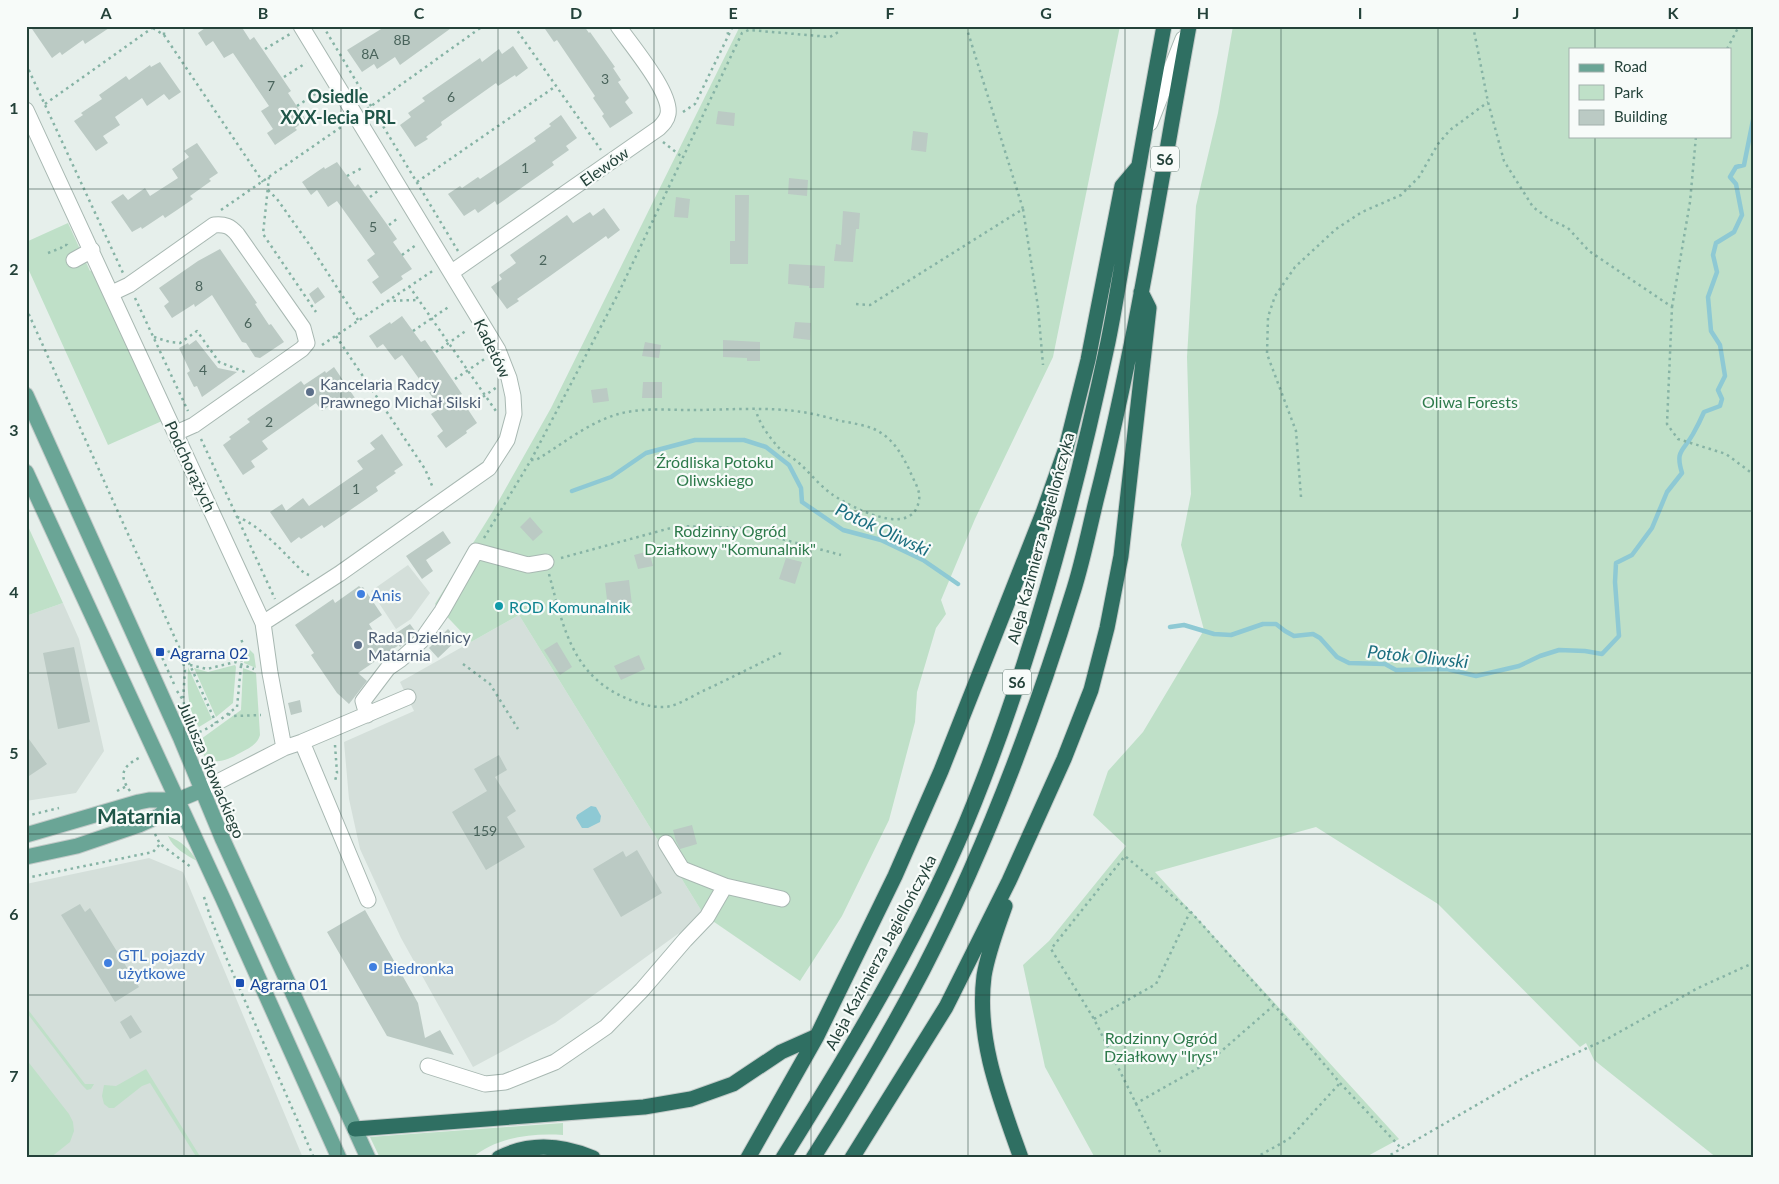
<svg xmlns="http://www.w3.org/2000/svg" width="1779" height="1184" viewBox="0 0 1779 1184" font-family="Lato,sans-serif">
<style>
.built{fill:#d4dfda}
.green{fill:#bfe0c8;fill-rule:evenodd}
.water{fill:#8ec9d4}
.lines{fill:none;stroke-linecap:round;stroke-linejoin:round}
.stream{stroke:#8ec9d4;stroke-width:4.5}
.building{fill:#bbcac4}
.minor-casing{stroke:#a8b8b2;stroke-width:17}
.major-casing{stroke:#c2cac8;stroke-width:17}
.highway-casing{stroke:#c2cac8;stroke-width:17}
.path{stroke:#86b3a5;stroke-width:2.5;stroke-dasharray:2.5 4;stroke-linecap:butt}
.minor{stroke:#fff;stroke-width:15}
.major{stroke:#6aa596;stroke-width:15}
.highway{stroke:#2f6f62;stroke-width:15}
.grid{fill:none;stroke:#24423a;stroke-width:1;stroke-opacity:0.55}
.service-dot{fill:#5c6f8a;stroke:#f7fbf9;stroke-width:2}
.shop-dot{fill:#3f7fe0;stroke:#f7fbf9;stroke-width:2}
.culture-dot{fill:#0f9aa8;stroke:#f7fbf9;stroke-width:2}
.transit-dot{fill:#1a4fb4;stroke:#f7fbf9;stroke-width:2}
.labels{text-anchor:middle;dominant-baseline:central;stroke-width:4.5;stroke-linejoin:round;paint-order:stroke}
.number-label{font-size:14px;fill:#4a645c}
.shield{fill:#f7fbf9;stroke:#637a73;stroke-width:1}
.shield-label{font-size:15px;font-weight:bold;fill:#24423a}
.street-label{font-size:16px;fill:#24423a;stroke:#f7fbf9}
.service-label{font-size:16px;fill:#4e5e75;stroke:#f7fbf9;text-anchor:start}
.park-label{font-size:16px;fill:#2d7a4b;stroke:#f7fbf9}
.shop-label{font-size:16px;fill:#366cbe;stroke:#f7fbf9;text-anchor:start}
.culture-label{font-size:16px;fill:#0d838f;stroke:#f7fbf9;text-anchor:start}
.transit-label{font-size:16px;fill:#164399;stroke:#f7fbf9;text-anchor:start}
.neighbourhood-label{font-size:18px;font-weight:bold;fill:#1f5548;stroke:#f7fbf9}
.water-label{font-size:18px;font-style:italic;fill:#1c6f80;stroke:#f7fbf9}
.district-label{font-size:21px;font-weight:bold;fill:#1f5548;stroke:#f7fbf9}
.neatline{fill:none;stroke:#24423a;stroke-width:2}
.grid-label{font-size:16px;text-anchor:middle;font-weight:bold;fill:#24423a}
</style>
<rect width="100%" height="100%" fill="#e6efeb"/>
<!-- built -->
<path class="built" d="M408 565 430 593 411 619 396 629 371 591Z
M63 603 79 639 104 751 76 793 26 801V616Z
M519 615 704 915 555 1023 473 1067 401 938 360 849 349 799 344 742 414 711 400 682Z
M149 858 183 872 303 1158H26V884Z"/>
<!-- green -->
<path class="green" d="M740 26H1120L1053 357 975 519 941 600 946 614 936 628 917 692 915 722 889 820 842 916 800 981 704 915 519 615 471 642 435 604 493 511 551 408Z
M1233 26H1753V1158H1717L1594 1060 1586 1043 1580 1047 1438 904 1316 827 1155 872 1399 1139 1364 1158H1095L1045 1067 1023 965 1049 941 1126 846 1093 815 1108 771 1143 732 1204 630 1181 545 1191 494 1187 357 1196 206 1218 113ZM1570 49H1730V136H1570Z
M68 223 90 271 92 270 162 421 108 445 26 264V242Z
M26 522 63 603 26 616Z
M248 648 254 654 256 668 244 663 245 649Z
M235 665 236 667 233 703 216 717 194 668 208 672Z
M188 667 212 719 199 727C187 709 187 687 188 667Z
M243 668 256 673 260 735C257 745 249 748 240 753 224 762 208 768 198 746L201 739 241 710Z
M168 836C182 842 189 848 197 861 186 855 173 848 168 836Z
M26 1007 85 1084H94L91 1089 87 1090 82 1085 27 1013Z
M26 1059 69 1114 73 1122 74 1131 70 1142 50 1158H26Z
M146 1069 201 1158H197L150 1083 142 1086 114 1108H109L104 1104 102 1096 104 1085 116 1086Z
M563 1123V1135C531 1133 497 1137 472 1158H380L370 1137Z"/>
<!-- water -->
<path class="water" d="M591 806 596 807 601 816 600 822 588 828H582L576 818 577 815Z"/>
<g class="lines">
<!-- stream -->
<path class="stream" d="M572 491 611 477 646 453 695 440H744L766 447 789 465 801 488 802 502 843 530 881 540 923 560 958 584
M1170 627 1184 625 1214 634 1231 635 1263 624H1276L1285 631 1294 636 1313 634 1320 638 1337 657 1349 663 1385 664 1396 670 1447 669 1476 676 1519 666 1540 656 1559 650 1585 651 1602 654 1619 636 1615 582 1616 563 1632 555 1652 528 1667 492 1682 473C1675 450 1683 452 1693 434 1697 427 1701 419 1704 412L1720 406 1722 399 1718 390 1725 376 1720 345 1711 331 1708 297 1717 272 1713 255 1716 243 1734 232 1742 215 1736 184 1730 177 1736 167 1744 165 1753 120"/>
</g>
<!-- building -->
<path class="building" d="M30 26H112L85 44 83 40 62 55 60 52 52 58Z
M208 26H241L250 40 254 37 291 91 288 93 306 120 295 128 297 130 275 145 267 133 273 129 261 111 269 106 233 53 224 58 213 41 206 46 198 33Z
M386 26H454L400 65 395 57 377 69 374 64 362 72 347 50Z
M543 26H584L589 33 590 32 615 67 613 68 621 80 618 82 629 98 625 102 633 113 610 128 602 116 604 114 593 98 595 96 557 40 554 42Z
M513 46 528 68 516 77 515 75 498 86 496 83 441 122 442 125 426 137 428 139 415 147 400 125 411 117 408 113 425 101 422 98 480 58 482 62 499 49 502 54Z
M160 62 181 92 169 100 164 94 147 106 142 98 115 117 120 125 103 136 108 143 96 151 74 121 83 115 81 113 102 99 99 95 109 88 126 76 129 80 150 65 151 67Z
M718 111 735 113 734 126 716 124Z
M561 115 577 138 566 146 569 150 552 162 554 165 497 205 495 201 478 213 475 209 464 216 448 194 460 186 462 188 478 177 480 179 536 141 534 138 551 126 549 124Z
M913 131 928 133 926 152 911 150Z
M197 143 218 173 209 179 211 181 190 196 193 199 177 210 165 218 163 215 142 229 141 227 132 232 111 202 123 194 128 200 145 188 150 196 178 178 172 169 189 157 184 151Z
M337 162 355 187 358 184 386 223 397 239 393 242 412 269 401 276 403 279 381 294 372 282 379 277 367 260 375 254 337 201 328 207 317 190 311 195 302 182 324 167 325 169Z
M789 178 808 180 807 196 788 194Z
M735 195H749L748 264H730V241H735Z
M676 197 690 199 688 218 674 217Z
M604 208 620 230 608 239 606 236 550 276 517 299 519 301 507 309 491 287 502 279 499 275 516 263 510 255 567 215 573 223 590 212 593 216Z
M843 211 860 213 859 229H856L853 262 834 261 836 244 841 245Z
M220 249 257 303 255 304 269 325 271 324 284 342 260 358 255 357 246 343 242 342 212 295 195 307 194 304 172 318 164 306 169 302 159 288 198 261Z
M789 264 825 266 824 288H809V286L788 284Z
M318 287 325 297 315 304 309 294Z
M402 316 421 342 425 340 432 350 462 394 459 396 477 423 466 431 467 433 446 448 437 436 443 431 431 414 440 408 402 355 395 360 383 344 377 348 369 336 390 322 391 324Z
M795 322 811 323 810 340 793 338Z
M196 340 218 368 237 372 202 397 197 386 194 387 187 373 190 371 179 348 188 343 189 345Z
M723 340 760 342V361H747V358L723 357Z
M645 342 661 345 659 358 642 356Z
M334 367 355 398 344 405 339 399 322 411 316 403 262 441 268 449 251 461 255 467 243 475 223 445 231 439 229 437 250 422 247 419 301 381 304 385 325 371 326 373Z
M643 382H662V398H642Z
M607 388 609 401 593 403 591 390Z
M382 434 403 465 394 471 396 473 376 487 378 491 324 528 322 525 301 539 299 537 291 543 270 512 282 504 286 511 303 498 309 506 363 469 357 461 375 449 370 443Z
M530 517 543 532 533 541 520 527Z
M443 531 451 543 426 560 433 571 422 579 406 556Z
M649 551 653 566 638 569 634 555Z
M786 558 802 562 795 584 779 579Z
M629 580 632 605 608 608 605 583Z
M359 586 361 588 363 587 382 615 369 624 381 643 410 624 416 632 400 647 399 645 358 673 367 681 349 704 337 693 311 655 314 653 295 625 333 599 335 603Z
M448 629 458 639 438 658 429 648Z
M557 642 572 667 560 675 544 650Z
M74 647 90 722 58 729 43 653Z
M639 655 645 669 621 680 614 666Z
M300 700 302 712 291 715 288 703Z
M26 735 47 764 26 778Z
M499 755 507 770 495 777 516 811 507 817 525 847 486 870 452 812 487 791 474 769Z
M692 825 697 844 680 849 676 841 673 830Z
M637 850 662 893 621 917 593 869 623 851 626 857Z
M80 904 85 912 90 908 139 987 115 1002 61 915Z
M365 910 418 1003 425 1038 440 1030 454 1055 387 1036 327 932Z
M131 1015 142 1032 130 1039 120 1022Z"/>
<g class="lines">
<defs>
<path id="minor" d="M26 110 263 623 270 673 284 748
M1150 123 1183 39
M74 260 92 250
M452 272 659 128C663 124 667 120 668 114 672 93 631 45 618 26
M112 293 129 285 214 225C225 224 230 226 237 234L303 328 307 343 302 349 194 425 176 433
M263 623 339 574 489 468 507 440 514 414 513 396 509 378 498 350 301 26
M367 715 363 701 388 668 401 659 421 641 442 611 476 551 528 565 546 562
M302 742 368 900
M202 790 284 748 302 742 408 697
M666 843 682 869 725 886
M428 1066 485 1084 505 1082 555 1062 606 1027 642 990 685 940 707 917 725 886 782 899"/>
<path id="major" d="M26 395 181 739 223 840 368 1158
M26 472 223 899 339 1158
M26 835 139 802 149 800H178
M26 857 77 846 139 825 159 816 178 800 202 790"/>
<path id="highway" d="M1005 906C997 929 988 952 984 976 976 1039 1000 1099 1021 1158
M355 1129 644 1107 691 1099 733 1084 781 1052 817 1036
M499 1158C530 1142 562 1145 593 1158
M748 1158 817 1036 895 876 941 771 1043 513 1066 448 1088 360 1122 186 1138 167
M783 1158C855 1043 925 927 975 801 1034 653 1075 498 1108 342 1116 303 1122 263 1129 223 1140 157 1152 92 1164 26
M813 1158C852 1097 889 1035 923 970 986 848 1034 719 1074 589 1083 560 1089 530 1096 501 1136 344 1160 185 1189 26
M852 1158 946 1007 1009 881 1064 759 1091 690 1107 628 1121 556 1149 308 1141 292"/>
</defs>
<!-- minor casing -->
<use href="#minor" class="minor-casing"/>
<!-- major casing -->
<use href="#major" class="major-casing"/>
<!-- highway casing -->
<use href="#highway" class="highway-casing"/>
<!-- path -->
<path class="path" d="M164 26V35
M323 26 458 251
M514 26 601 150
M726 26 728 34
M1473 26 1488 102 1504 161 1533 207 1549 219 1568 228 1589 251 1672 307 1667 424 1678 439 1726 454 1753 474
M242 27 243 26
M153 28 164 35 263 182
M265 49 290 34
M1727 49 1739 26
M26 64 123 273
M284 77 306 63
M45 104 155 26
M297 106 323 89
M367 109 483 26
M683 112 695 104 733 26
M663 142 682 157
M347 176 362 168
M269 177 263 234 316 312
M417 182 556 86
M268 190 277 199 309 244 358 320
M370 197 378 191
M1023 209 1038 307 1043 365
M221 210 344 125
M389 225 397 219
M48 253 61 248 63 245H67L68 247
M402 255 416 245
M409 286 498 414
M135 298 188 411
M387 301 418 300
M856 304 870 305 1023 209 966 26
M1672 307 1690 202 1696 136
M26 308 179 647 190 665 216 723
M413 331 450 306
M336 336 425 469 433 488
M154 337 170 342 180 343 197 331 219 362 245 372
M322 345 434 270
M436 352 467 330
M455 379 486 358
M467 408 497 387
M201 439 275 599
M531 460H536L541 457C568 440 595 418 627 412 648 408 670 410 691 410 729 410 770 406 808 413 819 415 830 418 841 421 852 423 864 425 874 429 893 438 901 453 910 471 913 480 921 490 919 500 913 540 851 507 833 495 821 487 811 474 800 464 794 458 785 454 779 448 770 438 758 422 756 410
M1301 497 1296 431 1267 354 1268 317 1275 296 1295 267 1336 229 1362 212 1401 195 1419 177 1438 144 1450 130 1488 102
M237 517C258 523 288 557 304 573L309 575
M484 538 531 460 618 294 742 33 749 30 830 37 840 31
M561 558 678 526 741 528 841 555
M549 574C564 630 573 679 633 701 644 705 659 709 671 706 682 703 694 695 705 690 731 678 756 665 781 653
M180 651 185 670 183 700
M463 664 490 684 518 729
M190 665 207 669 235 662 254 669
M174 684 161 655 179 647
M177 691 183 700 186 711
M228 714 233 716 261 715
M193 734C210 730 223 717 237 707L243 645 241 638
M335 745 337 773 335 781
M117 791 127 786
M130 791C118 775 123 766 139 758
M26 816 59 808
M155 834 160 844 191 867
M26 878 153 852 160 844
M204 897 211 919 228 962 314 1158
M1094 1019 1156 984 1190 912
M1135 1104 1209 1062 1273 1006
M1163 1158 1094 1019 1051 949 1125 856 1190 911 1274 1005 1340 1083 1402 1149
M1255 1158 1289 1139 1340 1083
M1385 1158 1532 1073 1607 1039 1698 988 1753 963"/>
<!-- minor -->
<use href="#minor" class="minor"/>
<!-- major -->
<use href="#major" class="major"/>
<!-- highway -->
<use href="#highway" class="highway"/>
</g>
<!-- grid -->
<path class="grid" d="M184 26V1158M341 26V1158M498 26V1158M654 26V1158M811 26V1158M968 26V1158M1125 26V1158M1281 26V1158M1438 26V1158M1595 26V49M1595 136V1158M26 189H1753M26 350H1753M26 511H1753M26 673H1753M26 834H1753M26 995H1753"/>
<!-- markers -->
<g class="service-dot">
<circle cx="310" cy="392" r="5"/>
<circle cx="358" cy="645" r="5"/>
</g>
<g class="shop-dot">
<circle cx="361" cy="594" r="5"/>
<circle cx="108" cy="963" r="5"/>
<circle cx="373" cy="967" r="5"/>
</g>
<circle class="culture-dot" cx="499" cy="606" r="5"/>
<g class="transit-dot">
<rect x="155" y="647" width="10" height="10" rx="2.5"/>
<rect x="235" y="978" width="10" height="10" rx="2.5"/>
</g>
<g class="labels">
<!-- number labels -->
<g class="number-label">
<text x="402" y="39">8B</text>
<text x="370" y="53">8A</text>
<text x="605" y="78">3</text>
<text x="271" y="85">7</text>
<text x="451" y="96">6</text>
<text x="525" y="167">1</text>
<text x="373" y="226">5</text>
<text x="543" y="259">2</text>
<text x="199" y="285">8</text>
<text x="248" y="322">6</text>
<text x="203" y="369">4</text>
<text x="269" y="421">2</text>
<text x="356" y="488">1</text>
<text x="485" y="830">159</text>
</g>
<!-- shield labels -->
<g class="shield">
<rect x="1151" y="146.5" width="28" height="25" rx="4"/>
<rect x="1003" y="669.5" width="28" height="25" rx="4"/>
</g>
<g class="shield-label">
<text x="1165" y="159">S6</text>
<text x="1017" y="682">S6</text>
</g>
<!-- street labels -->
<g class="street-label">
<text transform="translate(604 166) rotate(-35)">Elewów</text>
<text transform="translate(493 348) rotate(64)">Kadetów</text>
<text transform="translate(191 466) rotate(65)">Podchorążych</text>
<text transform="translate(1040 538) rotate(-75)">Aleja Kazimierza Jagiellończyka</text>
<text transform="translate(212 770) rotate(67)">Juliusza Słowackiego</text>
<text transform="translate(880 952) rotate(-62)">Aleja Kazimierza Jagiellończyka</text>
</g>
<!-- service labels -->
<g class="service-label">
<text x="320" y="383">Kancelaria Radcy<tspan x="320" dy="18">Prawnego Michał Silski</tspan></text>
<text x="368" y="636">Rada Dzielnicy<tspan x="368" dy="18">Matarnia</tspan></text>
</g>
<!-- park labels -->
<g class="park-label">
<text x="1470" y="401">Oliwa Forests</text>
<text x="715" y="461">Źródliska Potoku<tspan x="715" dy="18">Oliwskiego</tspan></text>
<text x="730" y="530">Rodzinny Ogród<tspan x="730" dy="18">Działkowy "Komunalnik"</tspan></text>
<text x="1161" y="1037">Rodzinny Ogród<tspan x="1161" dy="18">Działkowy "Irys"</tspan></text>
</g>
<!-- shop labels -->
<g class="shop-label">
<text x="371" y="594">Anis</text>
<text x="118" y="954">GTL pojazdy<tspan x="118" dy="18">użytkowe</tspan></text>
<text x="383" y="967">Biedronka</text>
</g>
<!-- culture labels -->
<g class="culture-label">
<text x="509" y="606">ROD Komunalnik</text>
</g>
<!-- transit labels -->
<g class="transit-label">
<text x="170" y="652">Agrarna 02</text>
<text x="250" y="983">Agrarna 01</text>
</g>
<!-- neighbourhood labels -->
<g class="neighbourhood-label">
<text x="338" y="96">Osiedle<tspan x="338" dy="21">XXX-lecia PRL</tspan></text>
</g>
<!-- water labels -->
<g class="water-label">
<text transform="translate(883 529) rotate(25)">Potok Oliwski</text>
<text transform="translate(1418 656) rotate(6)">Potok Oliwski</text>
</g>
<!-- district labels -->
<g class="district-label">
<text x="139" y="815">Matarnia</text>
</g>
</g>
<!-- border -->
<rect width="1779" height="1184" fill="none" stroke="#f7fbf9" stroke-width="55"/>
<!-- legend -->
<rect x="1569" y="48" width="162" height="90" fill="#f7fbf9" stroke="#a3b1ad"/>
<rect x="1579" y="64" width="25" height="8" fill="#6aa596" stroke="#a3b1ad"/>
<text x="1614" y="72" font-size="15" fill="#24423a">Road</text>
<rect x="1579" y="85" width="25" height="15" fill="#bfe0c8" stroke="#a3b1ad"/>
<text x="1614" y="98" font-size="15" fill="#24423a">Park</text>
<rect x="1579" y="110" width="25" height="15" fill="#bbcac4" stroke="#a3b1ad"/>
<text x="1614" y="122" font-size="15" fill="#24423a">Building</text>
<rect x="28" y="28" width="1724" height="1128" class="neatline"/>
<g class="grid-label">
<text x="106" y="19">A</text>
<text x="263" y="19">B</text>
<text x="419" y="19">C</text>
<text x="576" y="19">D</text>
<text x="733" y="19">E</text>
<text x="890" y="19">F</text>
<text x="1046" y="19">G</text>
<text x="1203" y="19">H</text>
<text x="1360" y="19">I</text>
<text x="1516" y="19">J</text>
<text x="1673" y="19">K</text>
<text x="14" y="114">1</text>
<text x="14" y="275">2</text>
<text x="14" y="436">3</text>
<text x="14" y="598">4</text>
<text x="14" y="759">5</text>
<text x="14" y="920">6</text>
<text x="14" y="1082">7</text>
</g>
</svg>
